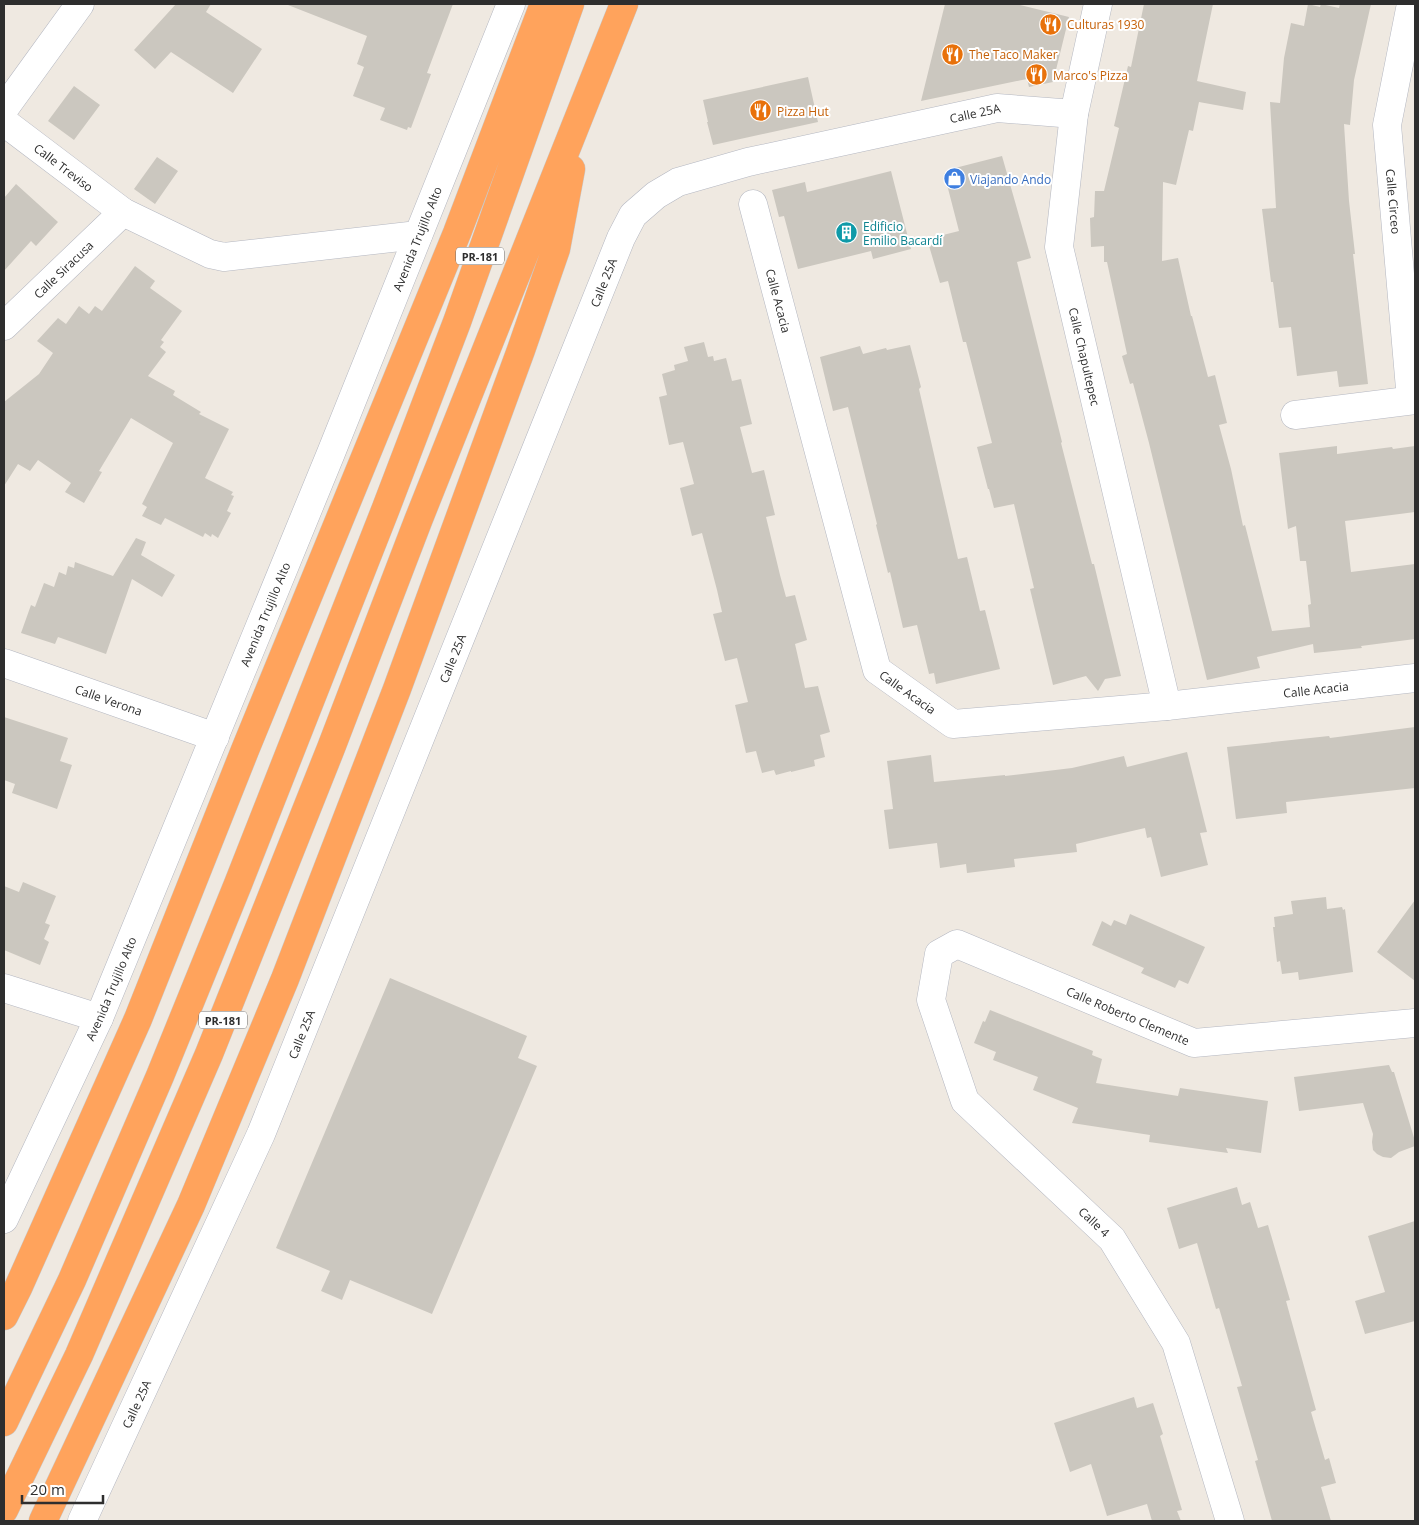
<svg xmlns="http://www.w3.org/2000/svg" width="1419" height="1525" viewBox="0 0 1419 1525" font-family="'Open Sans',sans-serif">
<style>
.building{fill:#cbc7bf}
.lines{fill:none;stroke-linecap:round;stroke-linejoin:round}
.street-casing{stroke:#b4b7c1;stroke-width:29}
.highway-casing{stroke:#c9c9c9;stroke-width:29}
.street{stroke:#fff;stroke-width:28}
.highway{stroke:#ffa35c;stroke-width:28}
.labels{text-anchor:middle;dominant-baseline:central;stroke-width:4;stroke-linejoin:round;paint-order:stroke}
.shield{fill:#fff;stroke:#6d6d6d;stroke-width:1}
.shield-label{font-size:11px;font-weight:bold;fill:#2e2e2e}
.food-label{font-size:12px;fill:#c56008;stroke:#fff;text-anchor:start}
.street-label{font-size:12px;fill:#2e2e2e;stroke:#fff}
.shop-label{font-size:12px;fill:#366cbe;stroke:#fff;text-anchor:start}
.culture-label{font-size:12px;fill:#0d838f;stroke:#fff;text-anchor:start}
</style>
<rect width="100%" height="100%" fill="#efe9e1"/>
<!-- building -->
<path class="building" d="M176 4H211L206 12 262 49 233 93 171 52 155 69 134 50Z
M288 4H453L427 73 431 74 411 128 408 127 407 130 380 120 385 108 353 96 364 67 357 64 367 36 288 5Z
M945 4H1016L1069 17 1053 82 1029 87 1027 79 921 101Z
M1144 4H1213L1197 81 1246 92 1243 110 1199 102 1193 131 1189 130 1176 185 1163 182 1162 261 1178 258 1191 316H1192L1208 377 1215 375 1227 423 1219 425 1231 469 1243 526 1245 525 1272 631 1310 627 1308 605 1311 604 1306 561H1300L1296 526 1288 529 1279 453 1337 446V454L1392 447 1393 449 1415 446V512L1345 521 1351 572 1415 564V639L1361 646 1362 648 1314 653 1313 644 1257 657 1260 668 1207 680 1149 443 1133 383 1130 384 1122 356 1127 354 1107 262H1104V246L1091 247 1090 218 1094 217 1095 191H1104L1119 128 1114 126 1128 66 1131 67Z
M1308 4 1320 7 1321 4 1339 8 1340 4H1371L1354 80 1350 125 1344 124 1349 201 1355 254H1353L1368 384 1339 387 1337 371 1297 376 1291 327 1279 328 1273 282H1271L1262 209 1276 208 1270 102 1280 103 1284 58 1291 23 1304 26Z
M808 77 818 122 713 145 707 122H708L703 100Z
M74 86 100 105 74 140 48 121Z
M1002 156 1031 258 1017 262 1062 442 1061 443 1092 564H1094L1121 676 1105 679 1098 691 1086 676 1053 685 1030 589 1034 588 1014 504 994 508 989 489H988L977 447 992 443 966 342H963L948 281 940 283 927 239 959 231 944 173 955 170V168Z
M157 157 178 171 155 204 134 189Z
M891 171 911 249 873 259 871 251 798 269 784 216 779 217 772 190 805 182 807 192Z
M16 184 58 222 36 246 31 241 4 271V198Z
M135 266 155 281 150 288 182 311 161 340 164 342 160 347 166 352 148 376 175 391 173 395 201 412 199 414 229 429 205 478 233 492 231 495 234 496 227 511 231 513 218 538 212 534 211 537 205 533 203 537 165 518 161 525 142 516 147 507 142 504 173 443 131 418 99 471 102 472 84 503 65 492 71 483 38 460 30 471 18 464 4 486V402L39 374 53 353 37 341 58 318 66 324 79 306 89 314 95 306 102 311Z
M704 342 708 357 713 356 714 361 726 358 732 381 741 379 752 424 740 427 752 473 764 470 775 515 766 517 780 575 786 597 795 595 807 640 795 644 805 688 818 686 830 732 820 735 825 757 814 760 815 766 791 772V771L776 775 774 770 762 773 756 751 746 753 735 705 748 702 737 658 725 661 713 614 722 612 717 590 702 533 692 536 680 488 694 484 683 442 669 445 659 397 667 395 662 374 675 370 674 365 688 361 684 347Z
M910 345 921 387 919 389 958 559 967 557 980 611 985 610 1000 669 936 684 934 673 929 674 917 625 903 628 890 572 888 573 876 525 877 524 848 407 833 411 820 357 860 346 863 354 886 348 887 350Z
M136 538 146 542 141 555 175 575 162 597 132 579 106 654 58 637 55 644 21 633 31 605 35 607 44 583 54 587 59 572 66 575 68 566 74 568 75 562 113 576Z
M4 717 68 738 60 761 72 765 57 809 12 793 15 784 4 780Z
M1415 727V788L1286 802 1287 813 1236 819 1227 747 1329 736 1330 738Z
M1187 752 1207 832 1200 833 1208 865 1161 877 1151 837 1147 838 1145 828 1076 844 1077 852 1014 859 1015 867 967 873 966 864 940 868 937 843 889 849 884 810 893 809 887 761 931 755 934 782 1005 775V776L1072 768 1124 756 1127 767Z
M23 882 56 896 45 923 50 925 44 939 49 942 40 965 4 950V886L19 892Z
M1326 897 1327 909 1342 907 1343 910 1345 909 1353 972 1299 980 1298 972 1282 974 1280 961 1277 962 1273 927H1275L1274 917 1293 914 1291 901Z
M1415 900V981L1377 952Z
M1130 914 1205 947 1188 984 1179 980 1175 988 1141 973 1144 968 1092 945 1102 921 1111 926 1114 920 1126 925Z
M390 978 527 1036 518 1058 537 1066 432 1314 350 1280 342 1300 321 1291 330 1271 276 1248Z
M990 1010 1093 1051 1092 1055 1102 1059 1096 1083 1178 1096 1180 1088 1268 1101 1261 1153 1226 1148 1228 1153 1149 1142 1150 1135 1072 1123 1078 1108 1033 1090 1038 1077 993 1060 996 1052 974 1043 983 1021 985 1022Z
M1389 1065 1392 1072H1394L1415 1141V1146L1399 1152 1391 1158 1383 1157 1377 1154 1373 1150 1372 1142 1373 1134 1363 1103 1299 1111 1294 1077Z
M1237 1187 1242 1205 1250 1202 1258 1228 1268 1225 1290 1300 1286 1301 1316 1410 1311 1412 1325 1460 1329 1458 1336 1483 1321 1487 1331 1521H1272L1255 1461 1258 1460 1237 1387 1242 1386 1219 1308 1216 1309 1197 1243 1179 1249 1167 1208Z
M1415 1221V1321L1365 1334 1355 1301 1385 1292 1368 1236Z
M1134 1397 1137 1408 1153 1403 1163 1434 1160 1436 1182 1510 1177 1511 1181 1521H1152L1147 1504 1107 1516 1091 1464 1070 1472 1054 1423Z"/>
<g class="lines">
<defs>
<g id="street">
<path id="s1" d="M1098 4 1074 114 1059 247 1167 706"/>
<path id="s2" d="M1411 4 1387 125 1411 400"/>
<path d="M4 109 80 4"/>
<path id="s3" d="M4 122 123 212 210 254 224 257 418 235"/>
<path id="s4" d="M753 204 877 670 953 724 1167 706 1415 678"/>
<path id="s5" d="M4 326 123 212"/>
<path d="M1295 415 1415 400"/>
<path id="s6" d="M4 663 215 737"/>
<path d="M4 988 99 1018"/>
<path id="s7" d="M4 1219 99 1018 331 453 511 4"/>
<path id="s8" d="M82 1521 261 1134 621 238 633 215 656 195 678 182 748 162 997 108 1074 114"/>
<path id="s9" d="M1230 1521 1176 1343 1112 1239 965 1101 931 1000 939 954 957 944 1194 1043 1415 1023"/>
</g>
<path id="highway" d="M4 1316 18 1288 138 1019 245 750 457 233 544 4
M4 1422 72 1280 160 1076 238 884 386 508 457 322 570 4
M4 1510 79 1355 209 1054 331 748 418 521 624 4
M43 1521 191 1205 285 979 397 689 521 350 556 249 571 169"/>
</defs>
<!-- street casing -->
<use href="#street" class="street-casing"/>
<!-- highway casing -->
<use href="#highway" class="highway-casing"/>
<!-- street -->
<use href="#street" class="street"/>
<!-- highway -->
<use href="#highway" class="highway"/>
</g>
<!-- icons -->
<defs>
<symbol id="restaurant-disc" viewBox="-11 -11 22 22"><circle r="9.5" fill="#e8710a" stroke="#fff"/><path d="M-5-6h1v4h1v-4h1v4h1v-4h1v5L-1.5 .5V6h-2V.5L-5-1ZM5-6V6H3V1.5H1.5Q1.5-4 5-6Z" fill="#fff"/></symbol>
<symbol id="shop-disc" viewBox="-11 -11 22 22"><circle r="9.5" fill="#3f7fe0" stroke="#fff"/><path d="M-5-2.5h2.3a2.7 3.5 0 0 1 5.4 0H5L5.5 6h-11ZM-1.5-2.5h3a1.5 2.3 0 0 0-3 0Z" fill="#fff"/></symbol>
<symbol id="building-disc" viewBox="-11 -11 22 22"><circle r="9.5" fill="#0f9aa8" stroke="#fff"/><path d="M-4-6H4V6H1V3H-1V6H-4ZM-2.5-4.3h1.7v1.8h-1.7ZM.8-4.3h1.7v1.8H.8ZM-2.5-1h1.7V.8h-1.7ZM.8-1h1.7V.8H.8Z" fill="#fff"/></symbol>
</defs>
<g fill-rule="evenodd">
<use href="#restaurant-disc" x="1038" y="12" width="25" height="25"/>
<use href="#restaurant-disc" x="940" y="42" width="25" height="25"/>
<use href="#restaurant-disc" x="1024" y="62" width="25" height="25"/>
<use href="#restaurant-disc" x="748" y="98" width="25" height="25"/>
<use href="#shop-disc" x="942" y="166" width="25" height="25"/>
<use href="#building-disc" x="834" y="220" width="25" height="25"/>
</g>
<g class="labels">
<!-- shield labels -->
<g class="shield">
<rect x="456" y="247.5" width="48" height="17" rx="4"/>
<rect x="199" y="1011.5" width="48" height="17" rx="4"/>
</g>
<g class="shield-label">
<text x="480" y="256">PR-181</text>
<text x="223" y="1020">PR-181</text>
</g>
<!-- food labels -->
<g class="food-label">
<text x="1067" y="24">Culturas 1930</text>
<text x="969" y="54">The Taco Maker</text>
<text x="1053" y="75">Marco's Pizza</text>
<text x="777" y="111">Pizza Hut</text>
</g>
<!-- street labels -->
<g class="street-label">
<text stroke="none"><textPath href="#s8" startOffset="1779">Calle 25A</textPath></text>
<text stroke="none"><textPath href="#s3" startOffset="75">Calle Treviso</textPath></text>
<text stroke="none"><textPath href="#s2" startOffset="200">Calle Circeo</textPath></text>
<text stroke="none"><textPath href="#s7" startOffset="1064">Avenida Trujillo Alto</textPath></text>
<text stroke="none"><textPath href="#s5" startOffset="82">Calle Siracusa</textPath></text>
<text stroke="none"><textPath href="#s8" startOffset="1344">Calle 25A</textPath></text>
<text stroke="none"><textPath href="#s4" startOffset="100">Calle Acacia</textPath></text>
<text stroke="none"><textPath href="#s1" startOffset="359">Calle Chapultepec</textPath></text>
<text stroke="none"><textPath href="#s7" startOffset="659">Avenida Trujillo Alto</textPath></text>
<text stroke="none"><textPath href="#s8" startOffset="939">Calle 25A</textPath></text>
<text stroke="none"><textPath href="#s4" startOffset="940">Calle Acacia</textPath></text>
<text stroke="none"><textPath href="#s4" startOffset="520">Calle Acacia</textPath></text>
<text stroke="none"><textPath href="#s6" startOffset="111">Calle Verona</textPath></text>
<text stroke="none"><textPath href="#s7" startOffset="254">Avenida Trujillo Alto</textPath></text>
<text stroke="none"><textPath href="#s9" startOffset="869">Calle Roberto Clemente</textPath></text>
<text stroke="none"><textPath href="#s8" startOffset="534">Calle 25A</textPath></text>
<text transform="translate(1094 1222) rotate(43)">Calle 4</text>
<text stroke="none"><textPath href="#s8" startOffset="129">Calle 25A</textPath></text>
</g>
<!-- shop labels -->
<g class="shop-label">
<text x="970" y="179">Viajando Ando</text>
</g>
<!-- culture labels -->
<g class="culture-label">
<text x="863" y="226">Edificio<tspan x="863" dy="14">Emilio Bacardí</tspan></text>
</g>
</g>
<!-- border -->
<rect width="1419" height="1525" fill="none" stroke="#2e2e2e" stroke-width="10"/>
<!-- scale -->
<path d="M22 1495v8h81v-8" fill="none" stroke="#2e2e2e" stroke-width="2.5"/>
<text x="30" y="1495" font-size="15" fill="#2e2e2e" stroke="#ffffff" stroke-width="4" paint-order="stroke">20 m</text>
</svg>
